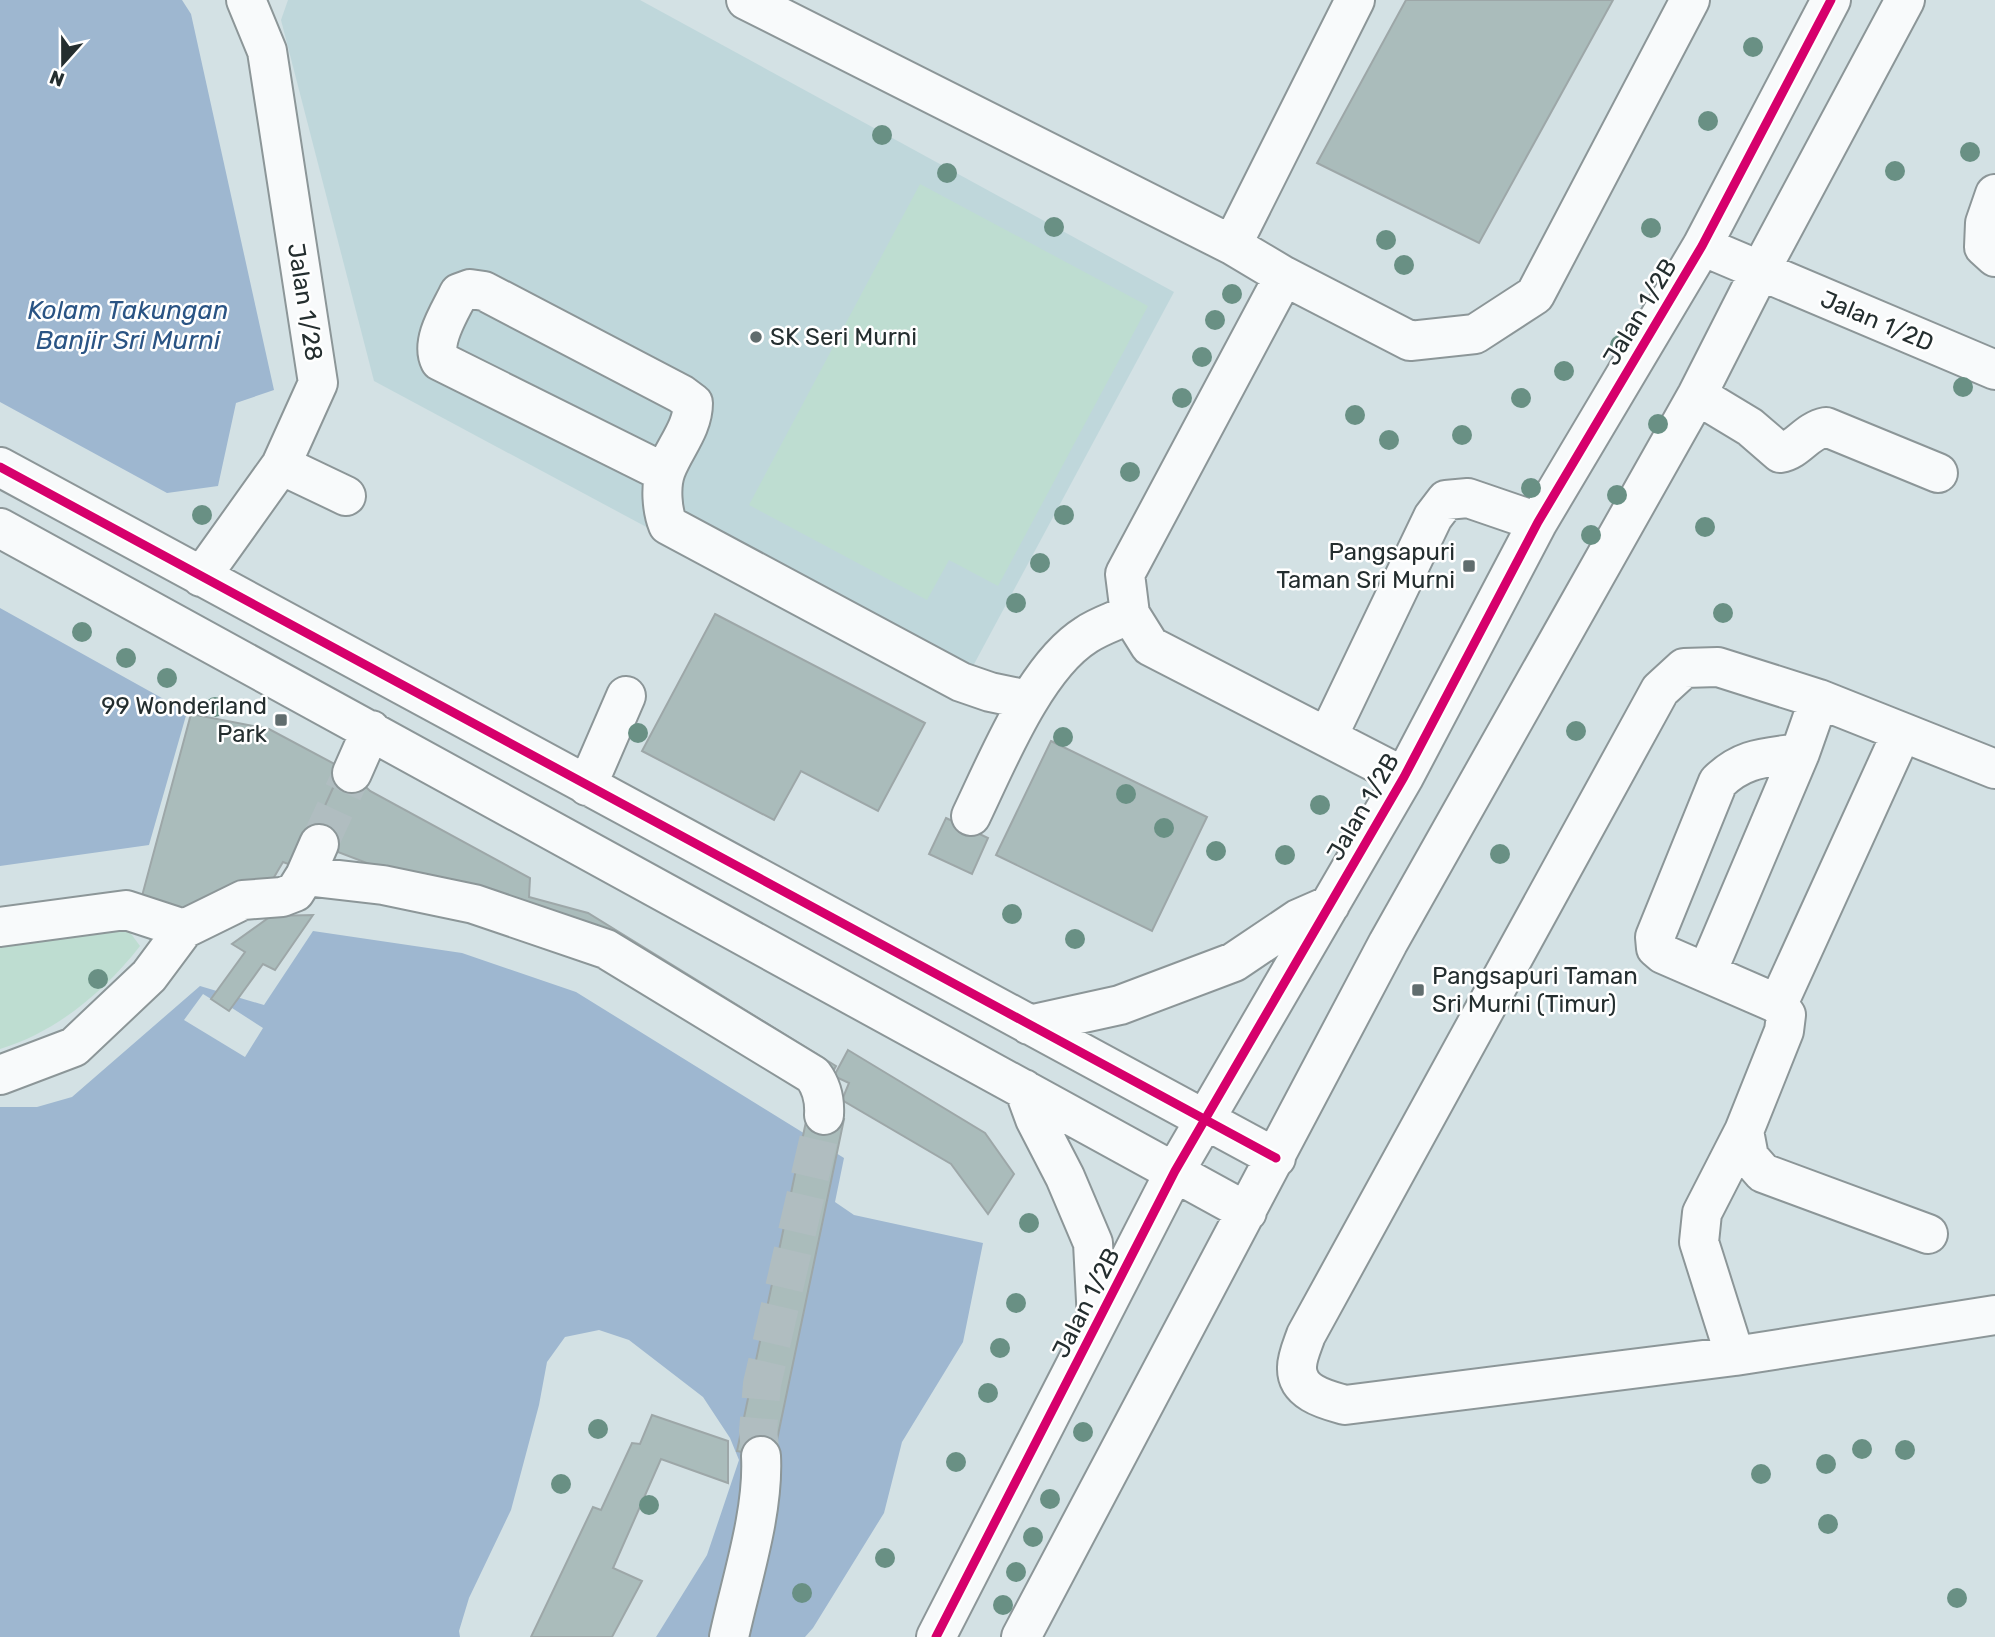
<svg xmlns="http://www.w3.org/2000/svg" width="1995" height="1637" viewBox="0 0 1995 1637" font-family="Rubik,sans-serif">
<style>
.built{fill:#bfd7db}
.green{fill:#beddd1}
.water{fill:#9eb7d0}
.pier{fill:#d3e1e4}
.building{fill:#aabcbb;stroke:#9da7a8;stroke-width:2}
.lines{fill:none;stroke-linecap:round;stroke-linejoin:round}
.minor-tunnel{stroke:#b0bdc0;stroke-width:38;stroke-dasharray:38 19;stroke-linecap:butt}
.minor-casing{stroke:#8c9698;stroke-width:42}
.minor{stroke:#f8fafb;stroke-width:38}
.cycleway-casing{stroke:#fff;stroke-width:13}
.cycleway{stroke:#d6006c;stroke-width:9}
.tree{fill:#699084}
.poi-dot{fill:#616d6e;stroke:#fff;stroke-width:2.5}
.labels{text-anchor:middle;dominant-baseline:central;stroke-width:5;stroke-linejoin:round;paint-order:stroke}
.street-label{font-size:24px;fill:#242e2f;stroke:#fff}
.poi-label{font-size:24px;fill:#242e2f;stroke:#fff;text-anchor:start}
.water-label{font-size:26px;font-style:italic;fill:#2a5484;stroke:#fff}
</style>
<rect width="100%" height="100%" fill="#d3e1e4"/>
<!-- built -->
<path class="built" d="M288 0H640L1174 292 958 694 374 381 281 20Z"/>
<!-- green -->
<path class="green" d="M920 184 1148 306 998 586 949 560 927 600 749 505Z
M129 931 140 946C104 992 56 1032 0 1049V940L63 934Z"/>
<!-- water -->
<path class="water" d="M0 0H182L191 14 274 390 236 403 218 486 167 493 0 402Z
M0 608 187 712 149 845 0 866Z
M313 931 462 953 576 992 844 1158 835 1202 854 1215 983 1243 963 1342 902 1442 884 1513 813 1628 805 1637H656L707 1555 739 1460 730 1438 703 1397 629 1340 599 1330 565 1337 547 1362 539 1405 511 1510 469 1598 459 1631 460 1637H0V1107H37L72 1097 200 986 264 1005Z"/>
<!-- pier -->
<path class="pier" d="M203 994 229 1010 232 1008 263 1028 245 1057 184 1020Z"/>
<!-- building -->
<path class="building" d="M1406 0H1613L1479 243 1317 163Z
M715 614 925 723 878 811 801 771 774 820 642 751Z
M191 714 269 729 342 768 309 841 291 865 283 862 267 889 243 892 220 890 192 912 142 896Z
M1051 741 1207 817 1152 931 996 855Z
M342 768 352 773 370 791 530 878 529 897 588 913 836 1066 829 1079 524 916 448 894 309 841Z
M946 818 988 838 972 874 929 854Z
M313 915 275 970 263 964 229 1011 211 999 245 952 232 944 271 916Z
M848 1050 985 1133 1014 1174 988 1214 951 1164 842 1100 849 1083 834 1076Z
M808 1112 844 1119 773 1459 737 1451Z
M652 1415 728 1441V1483L661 1459 613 1568 642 1581 612 1637H531L593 1507 601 1510 632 1443 640 1444Z"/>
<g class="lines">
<!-- minor-tunnel -->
<path class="minor-tunnel" d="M319 844 352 773
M761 1456 758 1431 762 1384 824 1115"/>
<defs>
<path id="minor" d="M746 0 1232 245 1284 276 1410 341 1475 334 1535 295 1690 0
M1995 194 1985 223 1984 247 1995 257
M1232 245 1355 0
M1702 246 1995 370
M1284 276 1125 574 1130 614 1150 646 1404 777
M1697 395 1750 427 1780 453C1798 450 1806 431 1826 427L1938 473
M281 465 346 496
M0 467 1276 1158
M665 473 440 361C430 341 450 312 459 293L470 289 484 291 681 394 693 403C693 428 675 447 666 470 660 486 662 510 668 525L961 682 990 692 1028 700
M0 528 1247 1212
M201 577 281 465 318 383 267 51 246 0
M1328 736 1433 517 1446 500 1468 498 1538 522
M1800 753C1766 758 1743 757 1718 782L1655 937 1656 948 1663 954 1778 1004 1786 1015 1784 1031 1744 1131 1749 1157 1763 1173 1928 1234
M1995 769 1819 699 1718 667 1684 668 1660 690 1306 1335C1303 1344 1297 1357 1297 1367 1296 1393 1327 1400 1345 1405L1735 1356 1995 1315
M352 773 371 730
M587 786 626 696
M971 816C997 762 1035 667 1086 635 1099 626 1116 621 1130 614
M305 876 383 885 474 904 606 949 813 1075C822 1087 825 1099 824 1115
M0 927 126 910 184 929
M1707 972 1800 753 1819 699
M1778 1004 1902 732
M1029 1025 1120 1005 1234 962 1298 919 1330 905
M0 1075 74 1047 149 976 184 929 243 900 282 897 295 892 305 876 319 844
M1024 1089 1035 1119 1065 1177 1093 1243 1097 1320
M1735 1356 1699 1242 1702 1213 1744 1131
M729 1637C741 1581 764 1513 761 1456
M936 1637 1175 1171 1404 777 1538 522 1702 246 1831 0
M1021 1637 1388 943 1697 395 1760 271 1905 0"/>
</defs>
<!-- minor casing -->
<use href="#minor" class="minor-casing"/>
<!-- minor -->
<use href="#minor" class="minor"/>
<defs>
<path id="cycleway" d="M0 467 1276 1158
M936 1637 1175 1171 1404 777 1538 522 1702 246 1831 0"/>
</defs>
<!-- cycleway casing -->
<use href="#cycleway" class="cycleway-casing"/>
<!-- cycleway -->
<use href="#cycleway" class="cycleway"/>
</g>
<!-- trees -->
<g class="tree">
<circle cx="1753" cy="47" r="10"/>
<circle cx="1708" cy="121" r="10"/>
<circle cx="882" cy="135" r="10"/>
<circle cx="1970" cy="152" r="10"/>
<circle cx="1895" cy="171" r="10"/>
<circle cx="947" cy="173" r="10"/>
<circle cx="1054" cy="227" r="10"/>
<circle cx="1651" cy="228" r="10"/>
<circle cx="1386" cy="240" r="10"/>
<circle cx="1404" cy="265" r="10"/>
<circle cx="1232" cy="294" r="10"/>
<circle cx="1215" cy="320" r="10"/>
<circle cx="1620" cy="345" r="10"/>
<circle cx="1202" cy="357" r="10"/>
<circle cx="1564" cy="371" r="10"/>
<circle cx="1963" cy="387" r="10"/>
<circle cx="1182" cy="398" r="10"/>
<circle cx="1521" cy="398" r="10"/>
<circle cx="1355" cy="415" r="10"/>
<circle cx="1658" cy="424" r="10"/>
<circle cx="1462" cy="435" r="10"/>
<circle cx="1389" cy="440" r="10"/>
<circle cx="1130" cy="472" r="10"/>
<circle cx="1531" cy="488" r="10"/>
<circle cx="1617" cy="495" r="10"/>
<circle cx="202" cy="515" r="10"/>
<circle cx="1064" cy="515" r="10"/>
<circle cx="1705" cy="527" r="10"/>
<circle cx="1591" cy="535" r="10"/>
<circle cx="1040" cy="563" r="10"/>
<circle cx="1016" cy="603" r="10"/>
<circle cx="1723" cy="613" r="10"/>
<circle cx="82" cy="632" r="10"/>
<circle cx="126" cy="658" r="10"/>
<circle cx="167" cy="678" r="10"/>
<circle cx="215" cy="707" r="10"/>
<circle cx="1576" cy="731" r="10"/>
<circle cx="638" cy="733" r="10"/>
<circle cx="1063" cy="737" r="10"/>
<circle cx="1126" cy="794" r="10"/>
<circle cx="1320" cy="805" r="10"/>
<circle cx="1164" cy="828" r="10"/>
<circle cx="1216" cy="851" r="10"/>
<circle cx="1500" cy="854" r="10"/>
<circle cx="1285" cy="855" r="10"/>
<circle cx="1012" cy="914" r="10"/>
<circle cx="1075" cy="939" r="10"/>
<circle cx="98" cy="979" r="10"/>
<circle cx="1029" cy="1223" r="10"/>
<circle cx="1016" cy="1303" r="10"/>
<circle cx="1000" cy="1348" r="10"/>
<circle cx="988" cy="1393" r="10"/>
<circle cx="598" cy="1429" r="10"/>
<circle cx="1083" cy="1432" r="10"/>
<circle cx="1862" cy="1449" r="10"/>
<circle cx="1905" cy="1450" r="10"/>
<circle cx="956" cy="1462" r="10"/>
<circle cx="1826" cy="1464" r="10"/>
<circle cx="1761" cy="1474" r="10"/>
<circle cx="561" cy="1484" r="10"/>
<circle cx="1050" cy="1499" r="10"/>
<circle cx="649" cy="1505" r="10"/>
<circle cx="1828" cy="1524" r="10"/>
<circle cx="1033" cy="1537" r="10"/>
<circle cx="885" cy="1558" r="10"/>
<circle cx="1016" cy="1572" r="10"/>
<circle cx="802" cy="1593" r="10"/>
<circle cx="1957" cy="1598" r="10"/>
<circle cx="1003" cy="1605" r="10"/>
</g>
<!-- markers -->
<g class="poi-dot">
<circle cx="756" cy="337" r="7"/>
<rect x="1462" y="559" width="14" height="14" rx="3.5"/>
<rect x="274" y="713" width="14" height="14" rx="3.5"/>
<rect x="1411" y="983" width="14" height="14" rx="3.5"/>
</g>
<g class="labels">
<!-- street labels -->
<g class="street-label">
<text transform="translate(305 302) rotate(81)">Jalan 1/28</text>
<text transform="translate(1640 312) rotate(-59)">Jalan 1/2B</text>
<text transform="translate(1877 321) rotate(23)">Jalan 1/2D</text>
<text transform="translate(1363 807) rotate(-60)">Jalan 1/2B</text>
<text transform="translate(1086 1303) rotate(-63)">Jalan 1/2B</text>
</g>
<!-- poi labels -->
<g class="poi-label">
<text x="770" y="337">SK Seri Murni</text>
<text x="1455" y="552" text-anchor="end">Pangsapuri<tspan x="1455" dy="28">Taman Sri Murni</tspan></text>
<text x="267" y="706" text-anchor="end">99 Wonderland<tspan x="267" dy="28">Park</tspan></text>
<text x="1432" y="976">Pangsapuri Taman<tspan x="1432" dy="28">Sri Murni (Timur)</tspan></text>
</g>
<!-- water labels -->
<g class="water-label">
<text x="128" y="310">Kolam Takungan<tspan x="128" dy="30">Banjir Sri Murni</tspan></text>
</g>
</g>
<!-- north arrow -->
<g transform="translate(63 63) rotate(201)" stroke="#ffffff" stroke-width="5" paint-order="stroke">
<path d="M0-5L12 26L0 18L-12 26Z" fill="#242e2f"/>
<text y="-10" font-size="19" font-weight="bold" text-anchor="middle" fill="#242e2f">N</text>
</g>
</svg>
